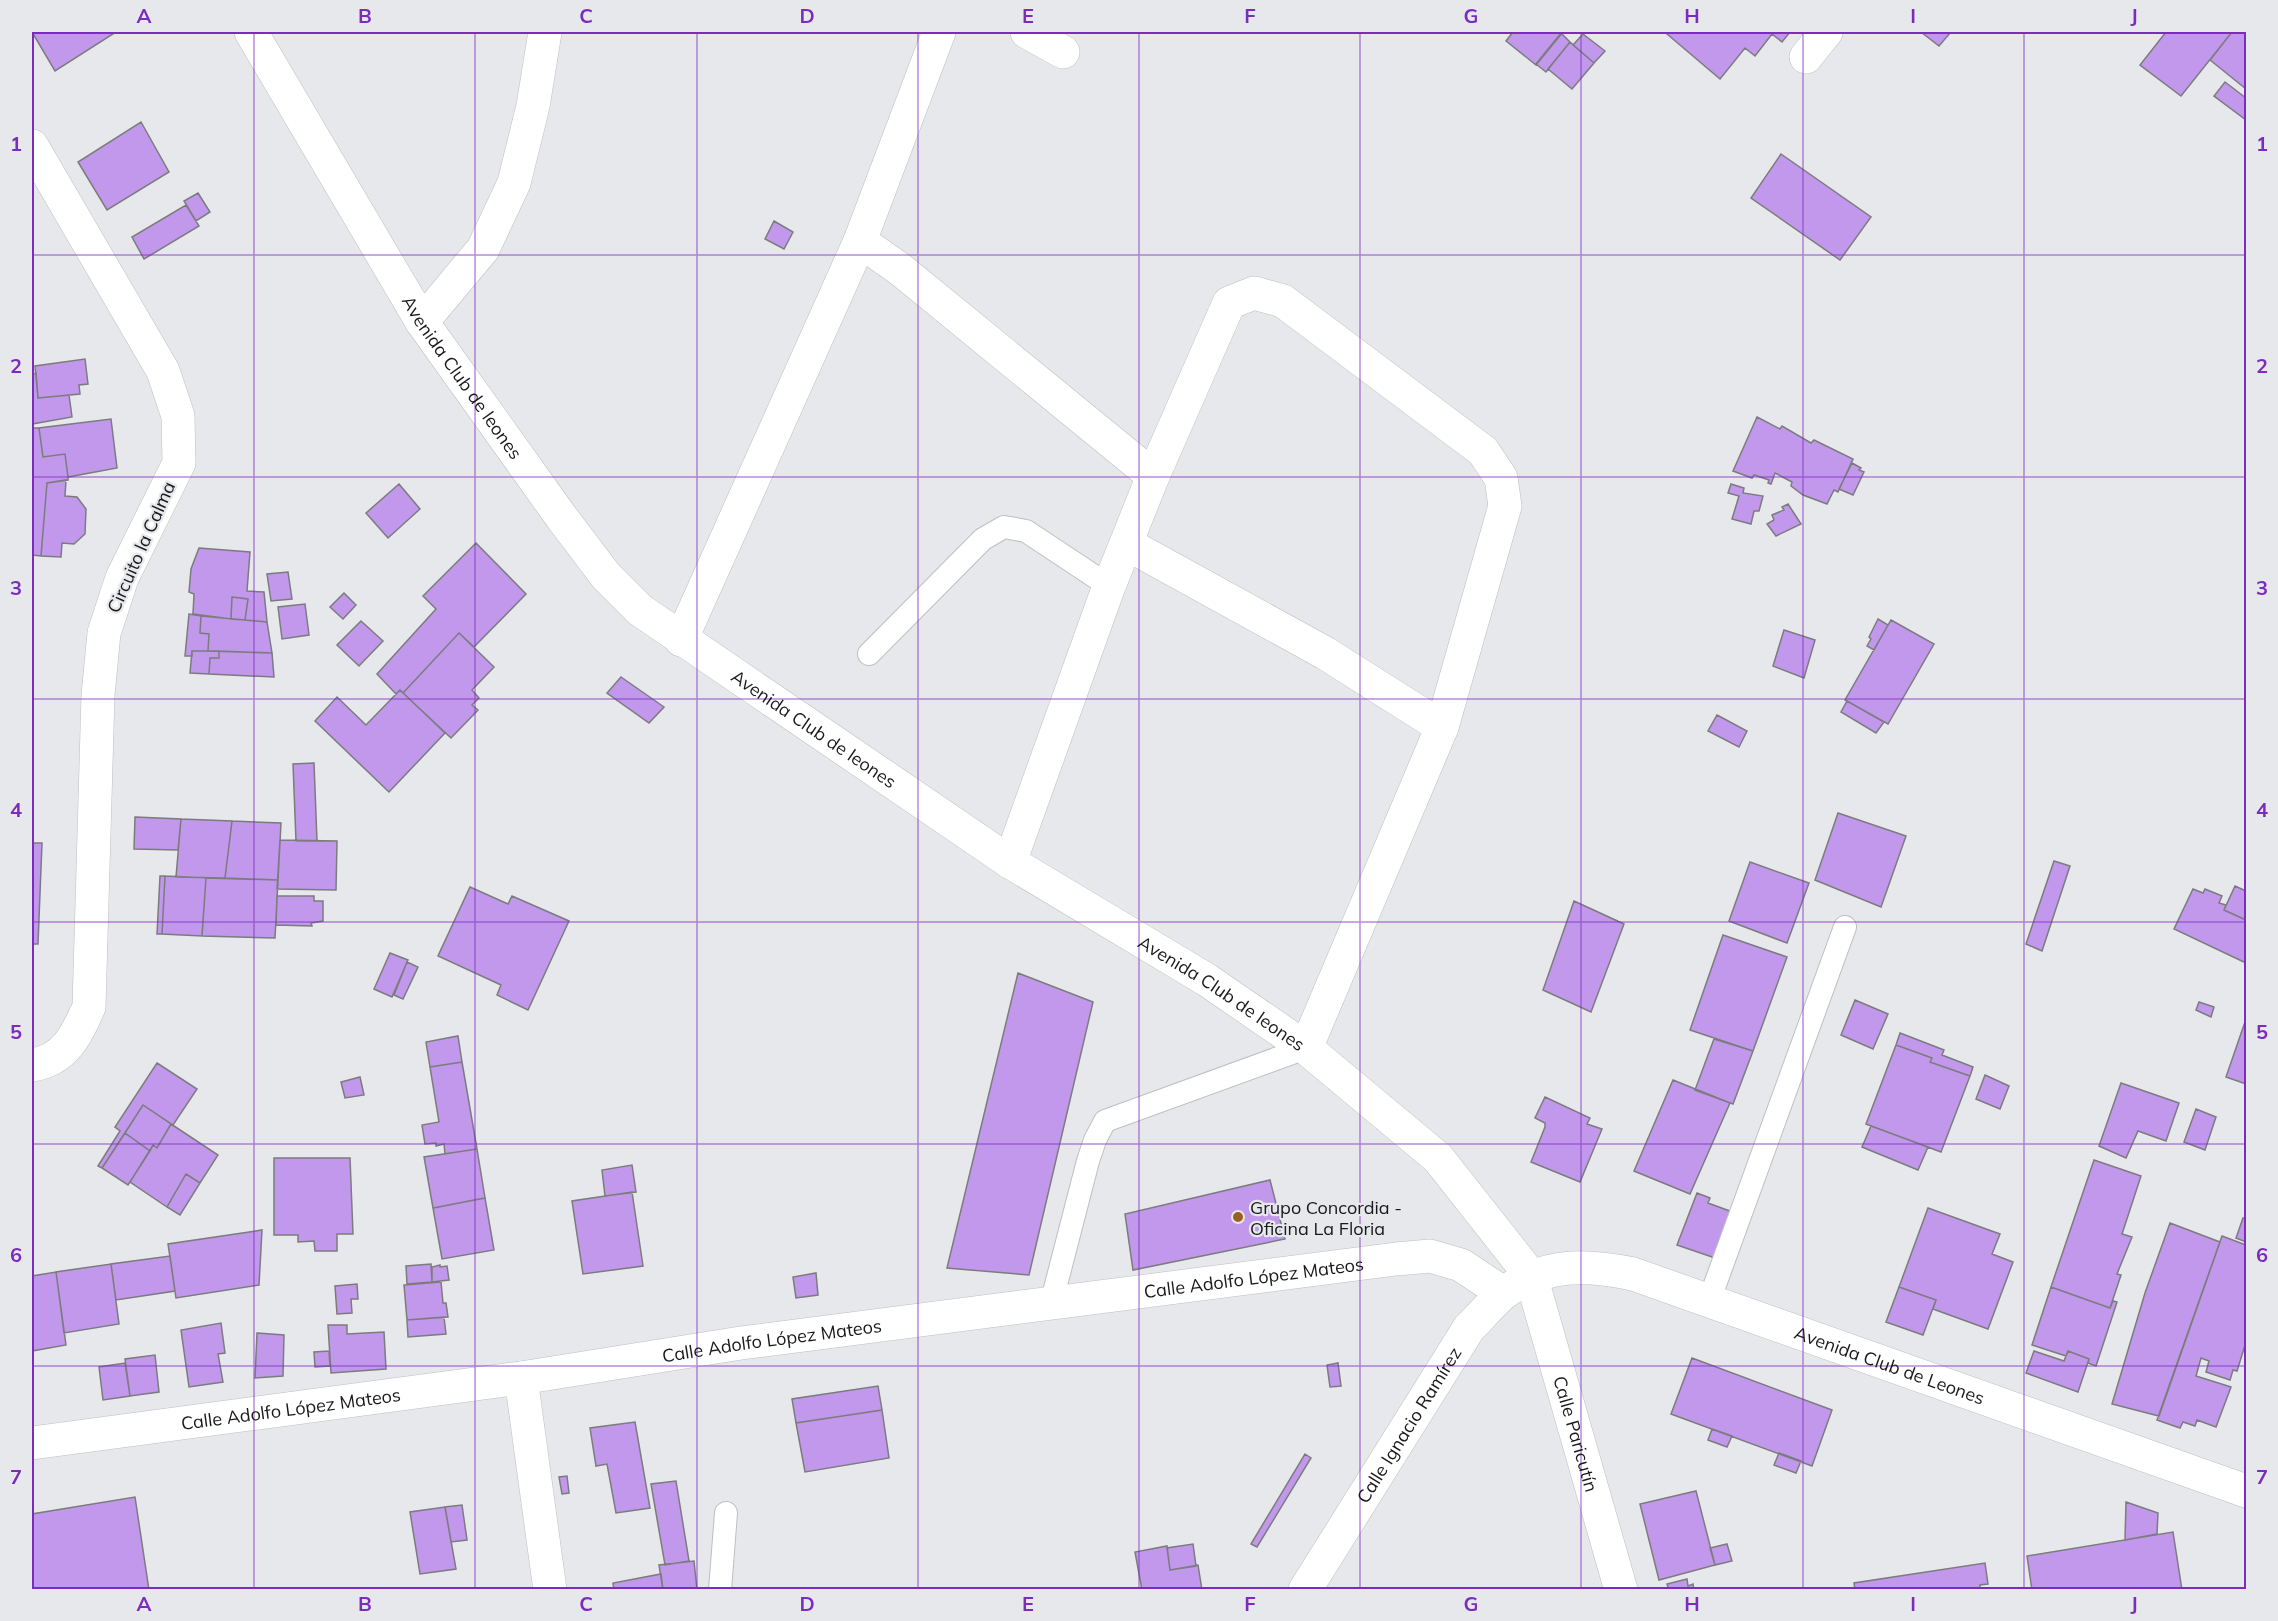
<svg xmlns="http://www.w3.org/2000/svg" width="2278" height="1621" viewBox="0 0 2278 1621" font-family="Mulish,sans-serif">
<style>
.building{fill:#c198eb;stroke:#7c7b7e;stroke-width:1.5}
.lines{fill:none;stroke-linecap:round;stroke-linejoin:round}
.service-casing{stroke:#bdbfc2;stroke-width:24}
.minor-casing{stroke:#bdbfc2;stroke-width:34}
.service{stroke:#fff;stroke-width:22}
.minor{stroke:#fff;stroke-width:33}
.grid{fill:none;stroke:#7b2cbf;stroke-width:1.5;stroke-opacity:0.55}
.poi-dot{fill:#9b5e23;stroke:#e6e8eb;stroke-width:2}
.labels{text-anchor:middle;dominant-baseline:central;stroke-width:4.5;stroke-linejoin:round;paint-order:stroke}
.street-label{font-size:18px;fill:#19191b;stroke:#e6e8eb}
.poi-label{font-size:18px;fill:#19191b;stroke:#e6e8eb;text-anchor:start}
.neatline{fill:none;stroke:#7b2cbf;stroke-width:2}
.grid-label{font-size:20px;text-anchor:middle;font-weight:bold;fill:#7b2cbf}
</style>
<rect width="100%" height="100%" fill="#e6e8eb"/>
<!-- building -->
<path class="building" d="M32 32H116L55 71Z
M1513 32H1563L1536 65 1506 41Z
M1669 32H1790L1782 42 1772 34 1755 56 1745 48 1720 79 1667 34Z
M1921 32H1949L1950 33 1939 46Z
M2166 32H2232L2181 96 2140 65Z
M2232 32H2246V89L2210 60Z
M1561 33 1570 42 1546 72 1536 64Z
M1583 34 1605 51 1594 63 1573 45Z
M1570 42 1594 63 1572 89 1548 69Z
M2225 82 2246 98V120L2214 96Z
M141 122 169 172 107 210 78 162Z
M1781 154 1871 217 1840 260 1751 198Z
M198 193 210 212 196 221 184 201Z
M186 205 199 226 144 259 132 237Z
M774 221 793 232 784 249 765 239Z
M85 359 88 384 79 385 80 394 38 398 35 366Z
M36 373 38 398 69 395 72 417 32 424V374Z
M1757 417 1780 429 1782 426 1811 443 1814 440 1853 459 1838 492 1834 490 1827 504 1803 495 1791 486 1792 482 1775 473 1771 484 1768 483 1769 480 1754 475 1752 478 1733 471Z
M111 419 117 468 68 477 65 454 43 457 39 428Z
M32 428H39L43 457 65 454 68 477V480L47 483 41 556 32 555Z
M1852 463 1861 468 1859 470 1864 472 1853 495 1839 489Z
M66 480 65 496 77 497 86 509 85 534 74 544 62 543 61 557 41 556 47 483Z
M399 484 420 509 388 538 366 513Z
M1731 484 1744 488 1743 493 1763 496 1759 511H1754L1751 524 1732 519 1739 496 1728 493Z
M1788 504 1801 524 1776 536 1767 524 1774 520 1772 515 1784 510 1782 507Z
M476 543 526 594 474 647 459 633 403 693 400 690 396 694 377 674 436 609 423 596Z
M199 548 250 552 247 591 264 592 267 622 245 620 248 599 232 597 231 619 193 614 194 594 189 592 191 569Z
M288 572 292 599 271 601 267 574Z
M344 593 356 605 343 619 330 607Z
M232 597 248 599 245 620 231 619Z
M305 604 309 635 282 639 278 607Z
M189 614 201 616 200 633 209 634 208 651H192V656H185Z
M201 616 267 622 272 653 208 651 209 634 200 633Z
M1878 619 1888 625 1874 650 1867 646 1871 639 1869 637Z
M1891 620 1934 644 1888 724 1845 700Z
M361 621 383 641 359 666 337 645Z
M1784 630 1815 640 1804 678 1773 666Z
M459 633 494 667 472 690 479 698 472 705 478 710 451 738 403 693Z
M192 651H219V658H210L209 674 190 673Z
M219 651 272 653 274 677 209 674 210 658H219Z
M621 677 664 707 649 723 607 693Z
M400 690 445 733 389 792 315 721 337 697 366 725Z
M1847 701 1884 722 1876 733 1841 712Z
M1717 715 1747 731 1739 747 1708 731Z
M314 763 317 841H296L293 764Z
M1838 813 1906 836 1881 907 1815 880Z
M135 817 181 819 178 850 134 849Z
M181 819 232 821 225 878 176 877Z
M232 821 281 823 278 880 225 878Z
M280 840 337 841 336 890 277 889Z
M32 843H42L38 944H32Z
M2054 861 2070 866 2042 951 2026 944Z
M1750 862 1809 883 1787 943 1729 921Z
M160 876H165L162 934H157Z
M165 876 206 878 202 936 162 934Z
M206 878 278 880 275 938 202 936Z
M2235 886 2246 891V920L2224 910Z
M470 887 508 904 512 896 569 921 528 1010 497 995 501 985 438 956Z
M2193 889 2203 893 2205 889 2222 896 2219 903 2226 905 2224 910 2246 920V963L2174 929Z
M277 896H314V901H323V921L311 923 312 926 276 925Z
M1574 901 1624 924 1591 1012 1543 990Z
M1723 935 1787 957 1753 1051 1690 1030Z
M390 953 408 960 392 997 374 989Z
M407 962 418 967 403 999 394 995Z
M1018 973 1093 1002 1029 1275 947 1268Z
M1855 1000 1888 1014 1873 1049 1841 1035Z
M2199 1002 2214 1007 2211 1017 2196 1010Z
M2246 1019V1084L2226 1077Z
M1900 1033 1944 1050 1942 1055 1973 1067 1970 1076 1930 1062 1932 1058 1896 1045Z
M458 1036 462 1062 430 1067 426 1042Z
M1714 1039 1753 1051 1733 1104 1695 1090Z
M1896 1045 1932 1058 1930 1062 1970 1076 1941 1152 1866 1124Z
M462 1062 477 1149 445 1154 444 1144 436 1146V1143L425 1144 422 1125 439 1122 430 1067Z
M157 1063 197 1089 173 1125 143 1105 102 1168 98 1166 120 1131 115 1127Z
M1985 1075 2009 1086 2000 1109 1976 1099Z
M360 1077 364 1095 345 1098 341 1082Z
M1673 1080 1730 1103 1690 1194 1634 1171Z
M2121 1083 2179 1103 2166 1141 2138 1131 2126 1158 2099 1146Z
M1545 1097 1590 1118 1587 1124 1602 1129 1580 1182 1531 1162 1545 1127V1123L1535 1118Z
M143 1105 171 1124 157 1148 153 1145 150 1151 125 1133Z
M2196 1109 2216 1117 2205 1150 2184 1142Z
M171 1124 218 1155 200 1183 186 1174 167 1207 130 1182 153 1145 157 1148Z
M1871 1126 1928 1147 1918 1170 1862 1147Z
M125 1133 150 1151 128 1185 102 1168Z
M477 1149 485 1198 433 1208 424 1157Z
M274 1158H350L353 1234H337V1251H315L314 1241 298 1242V1235H274Z
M2094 1160 2141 1176 2122 1234 2132 1237 2117 1274 2121 1275 2110 1308 2051 1287Z
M632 1165 636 1192 605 1196 602 1170Z
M186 1174 200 1183 180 1215 167 1207Z
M1270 1180 1285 1239 1133 1270 1125 1214Z
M632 1192 643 1266 583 1274 572 1201Z
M1697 1193 1710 1198 1708 1203 1738 1214 1721 1260 1677 1245Z
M485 1198 494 1250 442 1259 433 1208Z
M1928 1208 2000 1234 1992 1254 2013 1262 1988 1329 1933 1309 1936 1300 1899 1287Z
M2243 1218 2246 1219V1242L2236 1238Z
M2170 1223 2220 1242 2159 1416 2112 1404 2145 1293Z
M262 1230 259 1285 176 1298 168 1244Z
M2222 1236 2246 1245V1342L2237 1371 2233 1370 2230 1380 2206 1372 2209 1361 2201 1358 2196 1376 2231 1387 2216 1427 2197 1420 2195 1426 2183 1422 2180 1428 2157 1420Z
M170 1256 175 1291 116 1300 111 1264Z
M111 1264 119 1324 64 1333 56 1272Z
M431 1264 432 1282 407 1284 406 1266Z
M440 1265V1267L447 1266 449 1280 432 1282V1267Z
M56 1272 66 1345 32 1351V1276Z
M816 1273 818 1295 796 1298 793 1277Z
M441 1282 443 1303H446L448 1317 407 1320 404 1285Z
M357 1284 358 1299H351L352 1313 337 1314 335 1286Z
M1899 1287 1936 1300 1923 1335 1886 1322Z
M2051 1287 2110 1308 2113 1301 2117 1302 2096 1366 2088 1363 2089 1359 2068 1351 2066 1356 2032 1345Z
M444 1317 446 1334 408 1337 407 1320Z
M221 1323 225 1353 218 1354 223 1382 189 1387 181 1330Z
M328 1325H347V1334L384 1332 386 1369 331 1373Z
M257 1333 284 1335 283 1376 255 1378Z
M329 1351 330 1366 315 1367 314 1352Z
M2034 1351 2064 1361 2068 1351 2089 1359 2078 1392 2026 1373Z
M155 1355 159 1392 130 1396 125 1359Z
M1692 1358 1832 1410 1812 1466 1671 1414Z
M125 1363 130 1396 103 1400 99 1367Z
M1338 1363 1341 1386 1330 1387 1327 1365Z
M878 1386 882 1410 796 1423 792 1399Z
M882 1410 889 1458 805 1472 796 1423Z
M635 1422 650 1508 616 1513 607 1464 596 1466 590 1428Z
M1712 1429 1732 1436 1727 1447 1708 1440Z
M1779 1453 1801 1461 1796 1473 1774 1465Z
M1305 1454 1311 1458 1257 1547 1251 1544Z
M567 1476 569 1493 562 1494 559 1477Z
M676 1481 689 1561 665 1565 651 1484Z
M1696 1491 1715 1565 1659 1580 1640 1504Z
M135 1497 149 1590H32V1514Z
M2126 1502 2158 1513 2157 1534 2125 1540Z
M462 1505 467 1540 451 1542 445 1507Z
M445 1507 456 1569 420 1574 410 1512Z
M2173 1532 2182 1590H2032L2027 1556Z
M1193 1544 1196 1566 1170 1570 1167 1548Z
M1727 1544 1732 1561 1715 1565 1710 1548Z
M1167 1546 1170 1570 1198 1565 1202 1590H1142L1135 1552Z
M694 1561 697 1590H663L659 1565Z
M1985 1563 1988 1584 1980 1585V1590H1855L1854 1583Z
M661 1574 663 1590H614L613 1583Z
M1687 1579 1688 1586 1693 1584 1694 1590H1669L1667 1584Z"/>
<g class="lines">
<defs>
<path id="service" d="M869 654 983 539 1004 527 1026 531 1109 586
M1709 1301 1845 927
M1051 1304 1088 1161 1095 1140 1105 1121 1306 1048
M720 1590 726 1513"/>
<g id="minor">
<path id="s1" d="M251 32 422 322 562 518 606 576 640 610 1010 862 1207 980 1306 1048 1438 1158 1531 1276 1621 1590"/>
<path d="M1027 32 1063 52"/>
<path d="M1806 57 1826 32"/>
<path d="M32 146 163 371 178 416 179 463 122 578 104 633 98 695 89 1007C76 1036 65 1060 32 1065"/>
<path d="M860 241 939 32"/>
<path d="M422 322 483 249 514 183 533 106 545 32"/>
<path d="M1153 476 1229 303 1254 293 1283 301 1483 451 1501 478 1505 506 1442 727"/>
<path d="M1127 544 1325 653 1442 727 1306 1048"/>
<path d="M681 640 860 241 901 270 1153 476 1109 586 1010 862"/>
<path d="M521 1378 550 1590"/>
<path id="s2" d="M32 1443 521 1378 741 1343 1396 1259 1430 1256 1461 1265 1503 1293"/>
<path id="s3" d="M1305 1590 1469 1328C1481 1317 1492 1302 1505 1292 1546 1263 1586 1264 1633 1274L2246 1491"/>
</g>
</defs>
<!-- service casing -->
<use href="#service" class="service-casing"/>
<!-- minor casing -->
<use href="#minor" class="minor-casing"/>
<!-- service -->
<use href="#service" class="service"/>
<!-- minor -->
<use href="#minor" class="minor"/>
</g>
<!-- grid -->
<path class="grid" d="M254 32V1590M475 32V1590M697 32V1590M918 32V1590M1139 32V1590M1360 32V1590M1581 32V1590M1803 32V1590M2024 32V1590M32 255H2246M32 477H2246M32 699H2246M32 922H2246M32 1144H2246M32 1366H2246"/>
<!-- markers -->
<circle class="poi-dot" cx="1238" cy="1217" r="6"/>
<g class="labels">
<!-- street labels -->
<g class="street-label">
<text stroke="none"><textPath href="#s1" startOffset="405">Avenida Club de leones</textPath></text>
<text transform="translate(141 547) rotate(-66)">Circuito la Calma</text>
<text stroke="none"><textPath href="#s1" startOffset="909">Avenida Club de leones</textPath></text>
<text stroke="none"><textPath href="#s1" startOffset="1395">Avenida Club de leones</textPath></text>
<text stroke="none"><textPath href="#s2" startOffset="1233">Calle Adolfo López Mateos</textPath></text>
<text stroke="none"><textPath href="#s2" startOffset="747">Calle Adolfo López Mateos</textPath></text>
<text stroke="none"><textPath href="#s3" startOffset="766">Avenida Club de Leones</textPath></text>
<text stroke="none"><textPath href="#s2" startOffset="261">Calle Adolfo López Mateos</textPath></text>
<text stroke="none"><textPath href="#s3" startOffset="195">Calle Ignacio Ramírez</textPath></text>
<text stroke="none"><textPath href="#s1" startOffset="1982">Calle Paricutín</textPath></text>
</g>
<!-- poi labels -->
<g class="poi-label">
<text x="1250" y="1207">Grupo Concordia -<tspan x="1250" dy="21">Oficina La Floria</tspan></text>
</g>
</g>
<!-- border -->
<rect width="2278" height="1621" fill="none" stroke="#e6e8eb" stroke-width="66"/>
<rect x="33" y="33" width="2212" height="1555" class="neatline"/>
<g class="grid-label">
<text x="144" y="23">A</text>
<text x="365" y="23">B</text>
<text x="586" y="23">C</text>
<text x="807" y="23">D</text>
<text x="1028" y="23">E</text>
<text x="1250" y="23">F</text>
<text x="1471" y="23">G</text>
<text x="1692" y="23">H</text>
<text x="1913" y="23">I</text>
<text x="2134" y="23">J</text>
<text x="16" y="151">1</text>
<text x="2262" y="151">1</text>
<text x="16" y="373">2</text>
<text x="2262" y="373">2</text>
<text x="16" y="595">3</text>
<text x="2262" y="595">3</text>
<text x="16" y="817">4</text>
<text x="2262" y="817">4</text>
<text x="16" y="1039">5</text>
<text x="2262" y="1039">5</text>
<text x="16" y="1262">6</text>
<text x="2262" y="1262">6</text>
<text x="16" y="1484">7</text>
<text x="2262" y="1484">7</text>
<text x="144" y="1611">A</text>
<text x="365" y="1611">B</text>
<text x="586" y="1611">C</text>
<text x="807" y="1611">D</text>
<text x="1028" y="1611">E</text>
<text x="1250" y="1611">F</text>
<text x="1471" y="1611">G</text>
<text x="1692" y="1611">H</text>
<text x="1913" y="1611">I</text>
<text x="2134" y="1611">J</text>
</g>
</svg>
